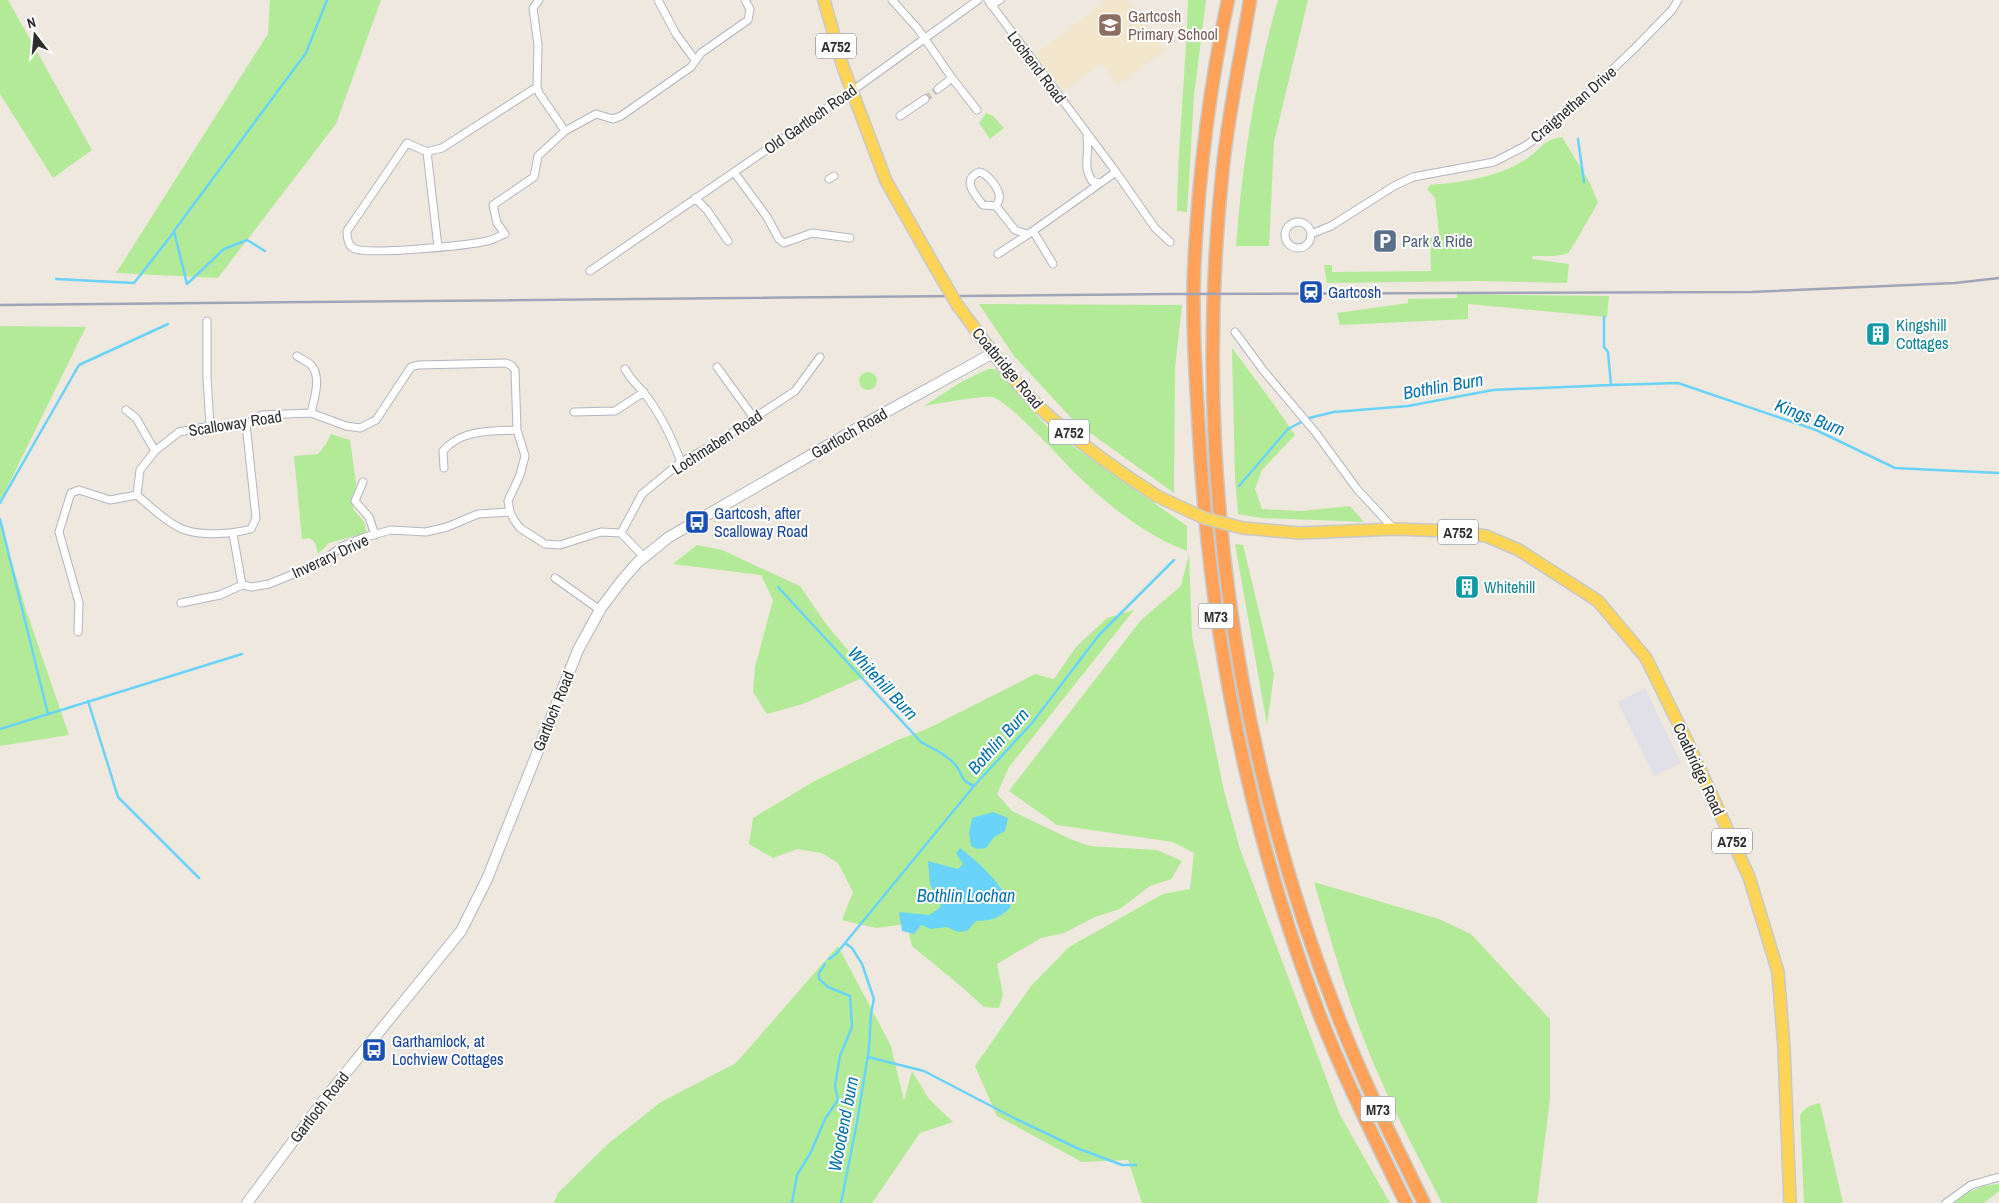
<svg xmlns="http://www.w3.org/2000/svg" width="1999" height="1203" viewBox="0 0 1999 1203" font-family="'Archivo Narrow',sans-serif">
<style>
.industrial{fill:#e1dfe7}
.education{fill:#f2e6cd}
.green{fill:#b3ea97}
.water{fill:#69d3f9}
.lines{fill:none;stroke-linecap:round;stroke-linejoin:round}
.stream{stroke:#69d3f9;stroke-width:2.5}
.minor-tunnel{stroke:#c8c3bb;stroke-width:7;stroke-dasharray:7 3.5;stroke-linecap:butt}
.minor-casing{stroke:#b2b5c1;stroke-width:9}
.secondary-casing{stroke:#b2b5c1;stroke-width:12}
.primary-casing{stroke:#c8c8c8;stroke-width:14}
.motorway-casing{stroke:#c8c8c8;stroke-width:15}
.minor{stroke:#fff;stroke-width:7}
.secondary{stroke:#fff;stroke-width:10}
.primary{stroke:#fdd556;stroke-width:11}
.motorway{stroke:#ffa159;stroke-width:12}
.rail{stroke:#a0a4b8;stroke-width:2.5}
.primary-bridge-casing{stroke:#c8c8c8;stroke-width:14;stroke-linecap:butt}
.primary-bridge{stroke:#fdd556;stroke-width:11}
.labels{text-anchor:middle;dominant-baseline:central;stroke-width:4;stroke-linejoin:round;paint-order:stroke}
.shield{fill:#fff;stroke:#6c6c6c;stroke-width:1}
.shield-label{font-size:15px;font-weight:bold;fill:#2d2d2d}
.education-label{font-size:16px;fill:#785e54;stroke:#fff;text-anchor:start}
.street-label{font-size:16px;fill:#2d2d2d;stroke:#fff}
.service-label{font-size:16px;fill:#4e5e75;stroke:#fff;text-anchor:start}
.transit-label{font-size:16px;fill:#164399;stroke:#fff;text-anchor:start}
.culture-label{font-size:16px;fill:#0d838f;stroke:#fff;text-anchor:start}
.water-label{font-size:18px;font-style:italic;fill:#0272ac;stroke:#fff}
</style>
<rect width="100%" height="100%" fill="#efe8de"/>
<!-- industrial -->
<path class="industrial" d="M1645 688 1681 763 1654 776 1618 702Z"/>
<!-- education -->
<path class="education" d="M1108 0H1126L1165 50 1118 85 1102 63 1063 91 1036 54Z"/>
<!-- green -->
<path class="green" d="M0 0H8L92 150 53 178 0 94Z
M270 0H381L336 124 218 278 116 273 268 34Z
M1188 0H1206L1194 96 1187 212 1177 211C1178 140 1186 70 1188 0Z
M1278 0H1308L1274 142 1269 246H1236C1242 164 1255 80 1278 0Z
M986 113 993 116 1004 128 990 139 979 123Z
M1562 137 1590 183 1598 203C1593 211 1571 251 1568 253 1558 257 1544 256 1533 256L1532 259 1569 264 1567 283 1479 281 1327 283 1324 265H1332V272L1431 271 1430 237 1440 241 1435 198 1427 189 1430 185C1463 182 1495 178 1523 161 1533 156 1539 147 1547 142 1551 139 1557 138 1562 137Z
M1457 294 1609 296 1607 317 1468 304V319L1340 325 1337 313 1408 303V299L1457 298Z
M979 304 1182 305 1175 368 1174 493 1075 422 1014 356Z
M0 326 86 327 0 502Z
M1232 348 1273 403 1295 435 1262 470 1255 489 1262 509 1302 511 1350 506 1364 522 1262 518 1238 514 1235 478Z
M988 369H996L1050 430 1187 526V551C1143 534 1109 506 1076 474 1060 458 1009 401 992 397 984 395 936 404 924 406L961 382Z
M859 381a9 9 0 1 1 18 0a9 9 0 1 1-18 0Z
M331 434 350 440 356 483 353 509 365 523 366 533 329 543 318 554 315 543 310 538 302 539 294 456 318 454 326 444Z
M0 522 26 610 69 735 0 746Z
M1235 544 1243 545 1274 674 1267 725Z
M697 545 722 550 800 586 826 624 869 675 803 704 767 714 753 692 755 667 773 600 761 575 673 564Z
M1189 554 1192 636 1224 791 1240 849 1340 1115 1390 1203H1142L1128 1160 1082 1162 997 1116 975 1066 1031 986 1069 947 1163 894 1190 889 1194 853 1173 842 1057 825 1009 791 1141 620 1181 586Z
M1134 610 1009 767 997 794 1012 811 1070 839 1090 846 1157 850 1182 861 1171 879 1150 886 1120 909 1095 917 1064 933 1041 938 997 964 1003 994 999 1008 984 1007 963 988 912 946 907 924 876 928 842 920 853 892 838 863 822 853 797 849 773 858 749 844 753 818 813 782 898 740 927 729 1035 674 1054 679 1076 647 1107 618Z
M1314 882 1439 919 1471 934 1550 1019V1099L1537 1203H1442C1415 1151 1388 1100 1366 1045 1345 992 1330 937 1314 882Z
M838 946 891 1046 904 1101 912 1071 929 1099 953 1122 920 1133 872 1203H554L558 1193 609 1143 661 1102 736 1063Z
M1820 1103 1843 1203H1804L1800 1115C1805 1107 1811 1105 1820 1103Z
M1999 1184V1191L1984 1203H1954C1967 1191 1982 1185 1999 1184Z"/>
<!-- water -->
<path class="water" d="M993 812 1008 818 1005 831 994 837 986 848 977 849 971 846 969 833 972 818Z
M960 848C977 861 1005 886 1011 907 1000 918 991 921 976 921L967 931 958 932 947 927 931 929 921 925 914 934 902 931 899 912 929 915 941 907 930 884 928 861 958 869 963 864 956 853Z"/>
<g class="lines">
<!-- stream -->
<path class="stream" d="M1578 139 1584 182
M56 279 134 283 174 232
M187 284 174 231 306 53 327 0
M187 284 224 249 247 240 265 251
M1611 385 1678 383 1816 430 1895 468 1999 473
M1239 486 1288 429 1309 418 1334 412 1408 406 1493 390 1611 385 1608 352 1604 347V317
M0 503 79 365 168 324
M0 519 48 714
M778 587 921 742C932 748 949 756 957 767 965 778 959 779 974 786
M88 701 118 797 199 878
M0 729 242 654
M829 959 836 954 974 786 1032 723 1099 635 1174 560
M868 1057 924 1071 1016 1119 1077 1148 1122 1165H1136
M792 1203 797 1175 811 1152 825 1119 838 1100 835 1086 840 1056 852 1027 850 996 828 987 819 979V973L825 964
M841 1203 857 1122 869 1049 871 1013 874 999 862 964 852 948 845 943"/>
<!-- minor-tunnel -->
<path class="minor-tunnel" d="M925 99 938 89"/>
<defs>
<path id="minor" d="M539 0 533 8 538 45 537 87 539 93 565 131 596 114 613 119 621 116 691 67 701 53 748 20 750 9 745 0
M658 0 676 34 695 60
M892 0 918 29 952 78 977 110
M988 0 1116 172 1155 228 1170 242
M991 5 1000 0
M537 87 442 148 427 152 407 143 347 231C347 237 348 245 353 248 365 256 470 245 487 241 493 240 499 236 505 234L497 223 493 205 534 177 538 156 565 131
M938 89 952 78
M900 116 925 99
M1087 137C1090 155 1082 165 1092 181L1100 183
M427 152 438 247
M734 172 767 217 779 239 784 243 812 233 850 238
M829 179 834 176
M695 198 707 210 728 241
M996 206C998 203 1000 198 999 194 997 186 987 173 979 172 961 180 975 195 983 205L996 206 1015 230 1027 234
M1285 235a13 13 0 1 1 26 0a13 13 0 1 1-26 0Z
M1033 231 1053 264
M1311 234 1331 226 1394 186 1413 177 1494 162 1525 146 1552 127 1635 48 1672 10 1678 0
M998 254 1030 233 1116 172
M590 271 852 91 978 0
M207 321V378L210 426
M1235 332 1263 370 1316 433 1357 489 1394 529
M297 356C301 359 307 361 311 365 322 377 314 399 311 413
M717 367 754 418
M625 369C632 382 636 383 644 393 661 414 672 438 681 462
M126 410 136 418 155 451
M574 412 615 411 644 392
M444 468 443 451C461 429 492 431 517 430
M363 482 355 501 369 517 375 535
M137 495 140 470 155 451 179 432 210 426 246 424 262 415 311 413 346 426 360 428 376 420 411 367 418 365 506 363 512 366 515 370 517 430 525 456 520 475 508 501 510 512 514 520 520 528 545 544 560 545 601 532 621 533 644 557
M137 495C148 505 171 526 185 530 203 536 233 534 251 529L256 518 246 424
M621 533 642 494 681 462 713 445 795 391 820 357
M233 534 242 585
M555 578 600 610
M181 603 220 595 242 585 252 587 269 584 318 564 343 546 365 537 391 530 426 532 447 527 478 514 510 512
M78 632 79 603 59 532 71 493 79 490 110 500 137 495
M1946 1203 1971 1185 1999 1177"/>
<path id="secondary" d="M247 1203 323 1101 461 931 487 879 578 650 601 608 623 579 638 562 669 537 875 418 993 353"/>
<path id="primary" d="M824 0 843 67 886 181 935 267
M958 306C986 343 1014 385 1049 416 1082 445 1119 472 1157 496
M1243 528 1300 533 1394 529 1452 531 1486 536 1519 550 1598 601 1646 658 1687 741 1749 877 1778 972 1784 1048 1790 1203"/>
<path id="motorway" d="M1228 0C1209 89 1198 180 1194 272 1192 325 1196 380 1199 433 1210 634 1248 828 1320 1016 1345 1080 1376 1142 1406 1203
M1250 0C1241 55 1229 110 1223 166 1192 451 1232 744 1336 1011 1361 1077 1393 1140 1424 1203"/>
</defs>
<!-- minor casing -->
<use href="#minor" class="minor-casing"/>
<!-- secondary casing -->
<use href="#secondary" class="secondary-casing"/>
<!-- primary casing -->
<use href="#primary" class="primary-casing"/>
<!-- motorway casing -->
<use href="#motorway" class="motorway-casing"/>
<!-- minor -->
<use href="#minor" class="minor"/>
<!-- secondary -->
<use href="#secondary" class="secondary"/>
<!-- primary -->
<use href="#primary" class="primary"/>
<!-- motorway -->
<use href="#motorway" class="motorway"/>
<!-- rail -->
<path class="rail" d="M0 305 1171 294 1752 292 1955 283 1999 278"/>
<defs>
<path id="primary-bridge" d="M935 267 958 306
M1157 496 1204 518 1243 528"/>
</defs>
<!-- primary-bridge casing -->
<use href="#primary-bridge" class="primary-bridge-casing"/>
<!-- primary-bridge -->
<use href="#primary-bridge" class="primary-bridge"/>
</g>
<!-- icons -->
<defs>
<symbol id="school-square" viewBox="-11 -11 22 22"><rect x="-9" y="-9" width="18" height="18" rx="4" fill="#8d6e63" stroke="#fff"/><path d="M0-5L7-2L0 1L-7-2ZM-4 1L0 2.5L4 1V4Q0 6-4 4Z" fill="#fff"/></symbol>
<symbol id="parking-square" viewBox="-11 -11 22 22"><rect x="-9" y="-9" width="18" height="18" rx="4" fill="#5c6f8a" stroke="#fff"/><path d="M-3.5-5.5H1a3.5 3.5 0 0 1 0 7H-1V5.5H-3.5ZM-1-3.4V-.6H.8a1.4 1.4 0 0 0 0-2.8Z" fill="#fff"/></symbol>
<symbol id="station-square" viewBox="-11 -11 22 22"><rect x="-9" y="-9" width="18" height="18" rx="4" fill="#1a4fb4" stroke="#fff"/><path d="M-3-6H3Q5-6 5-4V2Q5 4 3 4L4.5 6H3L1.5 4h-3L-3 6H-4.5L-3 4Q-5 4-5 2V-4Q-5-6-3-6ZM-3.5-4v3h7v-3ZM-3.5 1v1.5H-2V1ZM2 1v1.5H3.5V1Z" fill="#fff"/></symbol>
<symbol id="building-square" viewBox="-11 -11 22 22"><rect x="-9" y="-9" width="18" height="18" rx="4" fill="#0f9aa8" stroke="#fff"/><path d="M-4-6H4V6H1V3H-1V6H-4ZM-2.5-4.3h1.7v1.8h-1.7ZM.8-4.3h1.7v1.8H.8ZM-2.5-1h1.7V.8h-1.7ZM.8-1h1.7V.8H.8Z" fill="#fff"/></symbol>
<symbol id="bus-square" viewBox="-11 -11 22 22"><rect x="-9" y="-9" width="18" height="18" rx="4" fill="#1a4fb4" stroke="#fff"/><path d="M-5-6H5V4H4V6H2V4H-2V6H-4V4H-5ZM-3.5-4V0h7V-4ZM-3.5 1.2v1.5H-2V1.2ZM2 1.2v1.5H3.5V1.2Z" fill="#fff"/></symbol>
</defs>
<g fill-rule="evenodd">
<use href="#school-square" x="1096" y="11" width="28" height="28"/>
<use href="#parking-square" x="1371" y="227" width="28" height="28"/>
<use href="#station-square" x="1297" y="278" width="28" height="28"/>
<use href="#building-square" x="1864" y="320" width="28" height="28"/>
<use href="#bus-square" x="683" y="508" width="28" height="28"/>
<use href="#building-square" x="1453" y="573" width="28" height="28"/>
<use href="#bus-square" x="360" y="1036" width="28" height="28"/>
</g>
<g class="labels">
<!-- shield labels -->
<g class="shield">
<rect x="816" y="33.5" width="40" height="25" rx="4"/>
<rect x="1049" y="419.5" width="40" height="25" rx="4"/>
<rect x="1438" y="519.5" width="40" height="25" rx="4"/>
<rect x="1198.5" y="603.5" width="35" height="25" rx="4"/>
<rect x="1712" y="828.5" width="40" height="25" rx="4"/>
<rect x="1360.5" y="1096.5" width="35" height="25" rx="4"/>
</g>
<g class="shield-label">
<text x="836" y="46">A752</text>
<text x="1069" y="432">A752</text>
<text x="1458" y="532">A752</text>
<text x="1216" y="616">M73</text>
<text x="1732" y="841">A752</text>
<text x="1378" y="1109">M73</text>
</g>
<!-- education labels -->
<g class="education-label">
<text x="1128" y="16">Gartcosh<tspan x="1128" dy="18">Primary School</tspan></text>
</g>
<!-- street labels -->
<g class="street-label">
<text transform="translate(1037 67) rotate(53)">Lochend Road</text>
<text transform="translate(1573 104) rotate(-41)">Craignethan Drive</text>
<text transform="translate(810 119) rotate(-35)">Old Gartloch Road</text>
<text transform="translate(1008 368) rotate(50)">Coatbridge Road</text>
<text transform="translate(235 423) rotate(-9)">Scalloway Road</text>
<text transform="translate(849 433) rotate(-30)">Gartloch Road</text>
<text transform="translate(717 442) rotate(-33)">Lochmaben Road</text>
<text transform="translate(330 556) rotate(-25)">Inverary Drive</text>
<text transform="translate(553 711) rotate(-68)">Gartloch Road</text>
<text transform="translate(1699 769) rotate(65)">Coatbridge Road</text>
<text transform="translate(319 1107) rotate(-52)">Gartloch Road</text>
</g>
<!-- service labels -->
<g class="service-label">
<text x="1402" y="241">Park &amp; Ride</text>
</g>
<!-- transit labels -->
<g class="transit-label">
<text x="1328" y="292">Gartcosh</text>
<text x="714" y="513">Gartcosh, after<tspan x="714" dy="18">Scalloway Road</tspan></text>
<text x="392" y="1041">Garthamlock, at<tspan x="392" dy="18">Lochview Cottages</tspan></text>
</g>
<!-- culture labels -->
<g class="culture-label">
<text x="1896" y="325">Kingshill<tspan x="1896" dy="18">Cottages</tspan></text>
<text x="1484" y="587">Whitehill</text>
</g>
<!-- water labels -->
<g class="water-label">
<text transform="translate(1443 386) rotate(-10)">Bothlin Burn</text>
<text transform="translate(1810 417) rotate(21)">Kings Burn</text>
<text transform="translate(883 683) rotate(47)">Whitehill Burn</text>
<text transform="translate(998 741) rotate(-48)">Bothlin Burn</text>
<text x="966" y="895">Bothlin Lochan</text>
<text transform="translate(843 1124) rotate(-79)">Woodend burn</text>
</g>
</g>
<!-- north arrow -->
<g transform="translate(35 35) rotate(344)" stroke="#ffffff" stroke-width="4" paint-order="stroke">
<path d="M0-4L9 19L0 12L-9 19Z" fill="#2d2d2d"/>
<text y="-8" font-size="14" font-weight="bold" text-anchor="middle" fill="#2d2d2d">N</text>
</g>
</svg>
